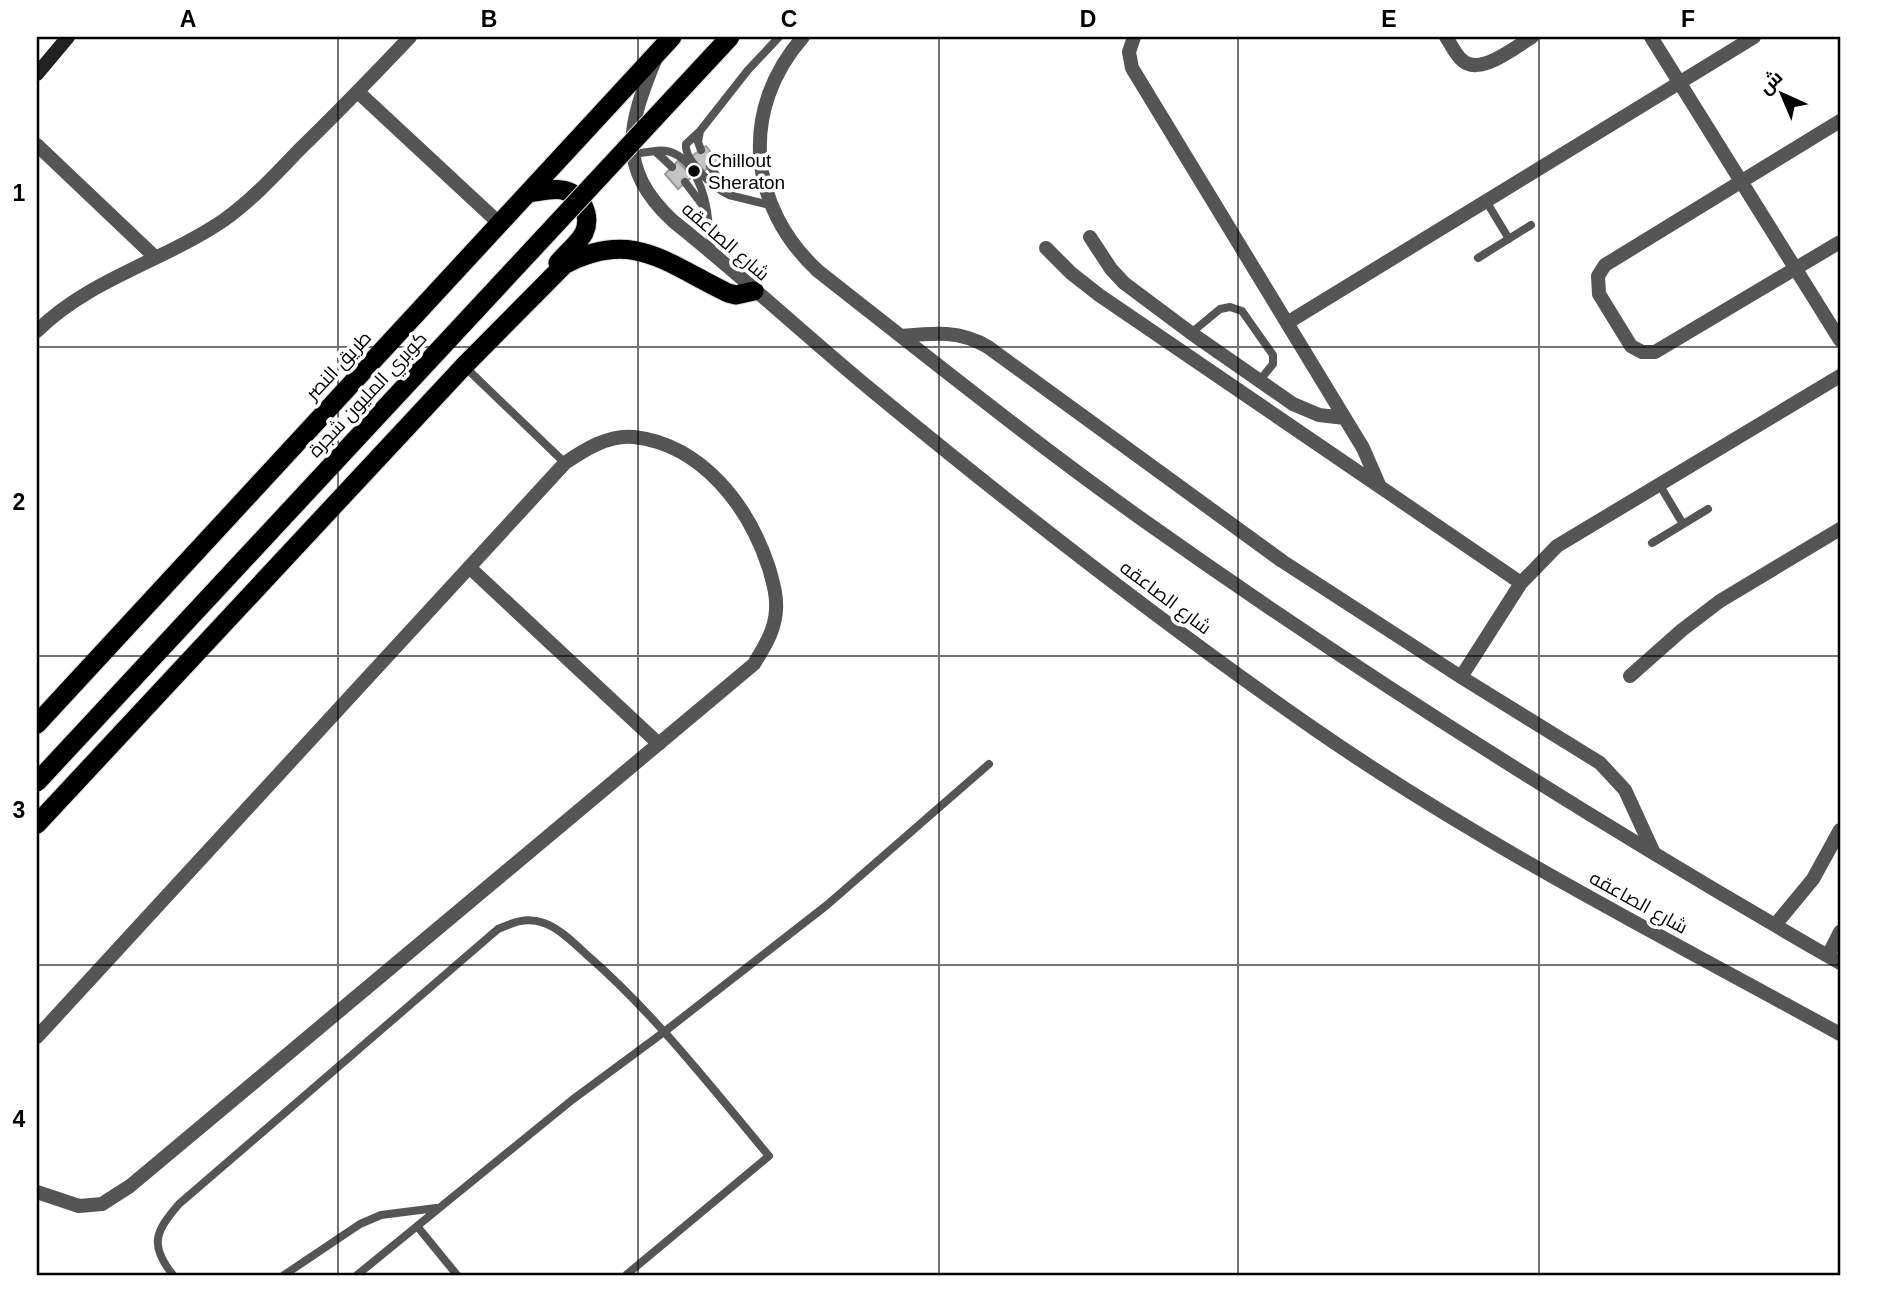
<svg xmlns="http://www.w3.org/2000/svg" width="1877" height="1312" viewBox="0 0 1877 1312" font-family="Helvetica,Cairo,sans-serif">
  <rect width="100%" height="100%" fill="#fff"/>
  <!-- building -->
  <path fill="#c4c4c4" stroke="#999" stroke-width="2" d="M706 146 718 161 704 171 692 156Z
    M678 161 692 177 678 189 665 174Z"/>
  <g fill="none" stroke-linecap="round" stroke-linejoin="round">
    <!-- trunk casing -->
    <g stroke="#dbdbdb" stroke-width="21">
      <path id="trunk" d="M528 193C539 192 551 188 562 190 581 193 592 215 584 233 578 244 566 253 558 263
        M37 724 672 37
        M37 824 464 366 564 265C633 228 667 264 728 293L736 295 754 291"/>
    </g>
    <!-- service -->
    <path stroke="#555" stroke-width="8" d="M699 132 686 144C684 161 714 188 729 195
      M701 150 698 142 700 131 748 70 779 37
      M655 151C688 146 703 186 707 211
      M633 154 655 151 672 167
      M710 166 729 195 770 205
      M685 182 707 211 712 252
      M1486 201 1509 239
      M1478 258 1531 225
      M1191 333 1220 309 1230 307 1242 311 1273 355V364L1259 381
      M464 366 565 463
      M1659 484 1683 524
      M1652 543 1708 509
      M417 1226 457 1275
      M173 1275C149 1245 155 1232 179 1204L498 929C514 922 526 917 544 923 559 928 575 944 587 955 655 1014 711 1087 769 1156L626 1275
      M284 1275 360 1224 381 1215 436 1208
      M357 1275 572 1100 664 1032 827 905 989 764"/>
    <!-- minor -->
    <path stroke="#555" stroke-width="14" d="M1134 37 1129 52 1132 68 1363 448 1380 487
      M1446 37C1451 44 1455 54 1462 60 1479 77 1515 47 1532 37
      M1651 37 1840 340
      M358 92 500 224
      M1840 121 1605 265 1598 276 1599 294 1631 346 1642 352H1655L1840 242
      M37 145 155 257
      M1090 237 1111 269 1124 283 1191 333 1293 404 1319 415 1345 418
      M1046 248 1071 273 1099 295 1521 583
      M1287 323 1754 37
      M37 331C89 279 164 261 224 220 251 201 275 175 298 151 336 114 373 76 410 37
      M902 336C933 333 960 330 988 347L1282 561 1461 677 1600 763 1625 790 1653 851
      M469 567 659 744
      M1630 676 1682 630 1720 601 1840 529
      M1461 677 1521 583 1557 546 1840 376
      M37 1037 565 463C584 450 609 434 634 437 703 445 749 507 769 568 773 583 777 595 776 610 775 631 764 647 754 664L130 1186 102 1204 79 1206 37 1192"/>
    <!-- tertiary -->
    <path stroke="#555" stroke-width="14" d="M803 37C739 110 748 206 818 271 925 355 1032 441 1143 520 1367 679 1602 826 1840 963
      M655 60C629 124 615 167 673 221 742 276 807 337 875 393 1017 510 1162 623 1313 728 1480 844 1662 936 1840 1034
      M1775 925 1813 879 1840 830
      M1828 956 1840 932"/>
    <!-- secondary -->
    <path stroke="#222" stroke-width="14" d="M37 74 68 37"/>
    <!-- trunk -->
    <use href="#trunk" stroke="#000" stroke-width="19"/>
    <!-- trunk-bridge casing -->
    <g stroke="#dbdbdb" stroke-width="21" stroke-linecap="butt">
      <path id="trunk-bridge" d="M37 782 730 37"/>
    </g>
    <!-- trunk-bridge -->
    <use href="#trunk-bridge" stroke="#000" stroke-width="19"/>
  </g>
  <!-- grid -->
  <path fill="none" stroke="#000" stroke-width="2" stroke-opacity="0.55" d="M338 37V1275M638 37V1275M939 37V1275M1238 37V1275M1539 37V1275M37 347H1840M37 656H1840M37 965H1840"/>
  <!-- markers -->
  <circle fill="#000" stroke="#fff" stroke-width="2.5" cx="694" cy="171" r="7"/>
  <g text-anchor="middle" stroke-width="7" stroke-linejoin="round" paint-order="stroke">
    <!-- poi labels -->
    <g font-size="19" fill="#000" stroke="#fff" text-anchor="start">
      <text x="708" y="167">Chillout<tspan x="708" dy="22">Sheraton</tspan></text>
    </g>
    <!-- street labels -->
    <g font-size="19" fill="#000" stroke="#fff">
      <text transform="translate(726 241) rotate(41)" y="7">شارع الصاعقه</text>
      <text transform="translate(338 365) rotate(-47)" y="7">طريق النصر</text>
      <text transform="translate(367 394) rotate(-47)" y="7">كوبري المليون شجرة</text>
      <text transform="translate(1166 597) rotate(37)" y="7">شارع الصاعقه</text>
      <text transform="translate(1639 902) rotate(29)" y="7">شارع الصاعقه</text>
    </g>
  </g>
  <!-- border -->
  <rect width="1877" height="1312" fill="none" stroke="#ffffff" stroke-width="77"/>
  <!-- north arrow -->
  <g transform="translate(1782 94) rotate(316)" stroke="#ffffff" stroke-width="5" paint-order="stroke">
  <path d="M0-5L12 26L0 18L-12 26Z" fill="#000000"/>
  <text y="-10" font-size="19" font-weight="bold" text-anchor="middle" fill="#000000">ش</text>
  </g>
  <rect x="38" y="38" width="1801" height="1236" fill="none" stroke="#000" stroke-width="2.5"/>
  <g font-size="23" text-anchor="middle" font-weight="bold" fill="#000">
    <text x="188" y="27">A</text>
    <text x="489" y="27">B</text>
    <text x="789" y="27">C</text>
    <text x="1088" y="27">D</text>
    <text x="1389" y="27">E</text>
    <text x="1688" y="27">F</text>
    <text x="19" y="201">1</text>
    <text x="19" y="510">2</text>
    <text x="19" y="818">3</text>
    <text x="19" y="1127">4</text>
  </g>
</svg>
